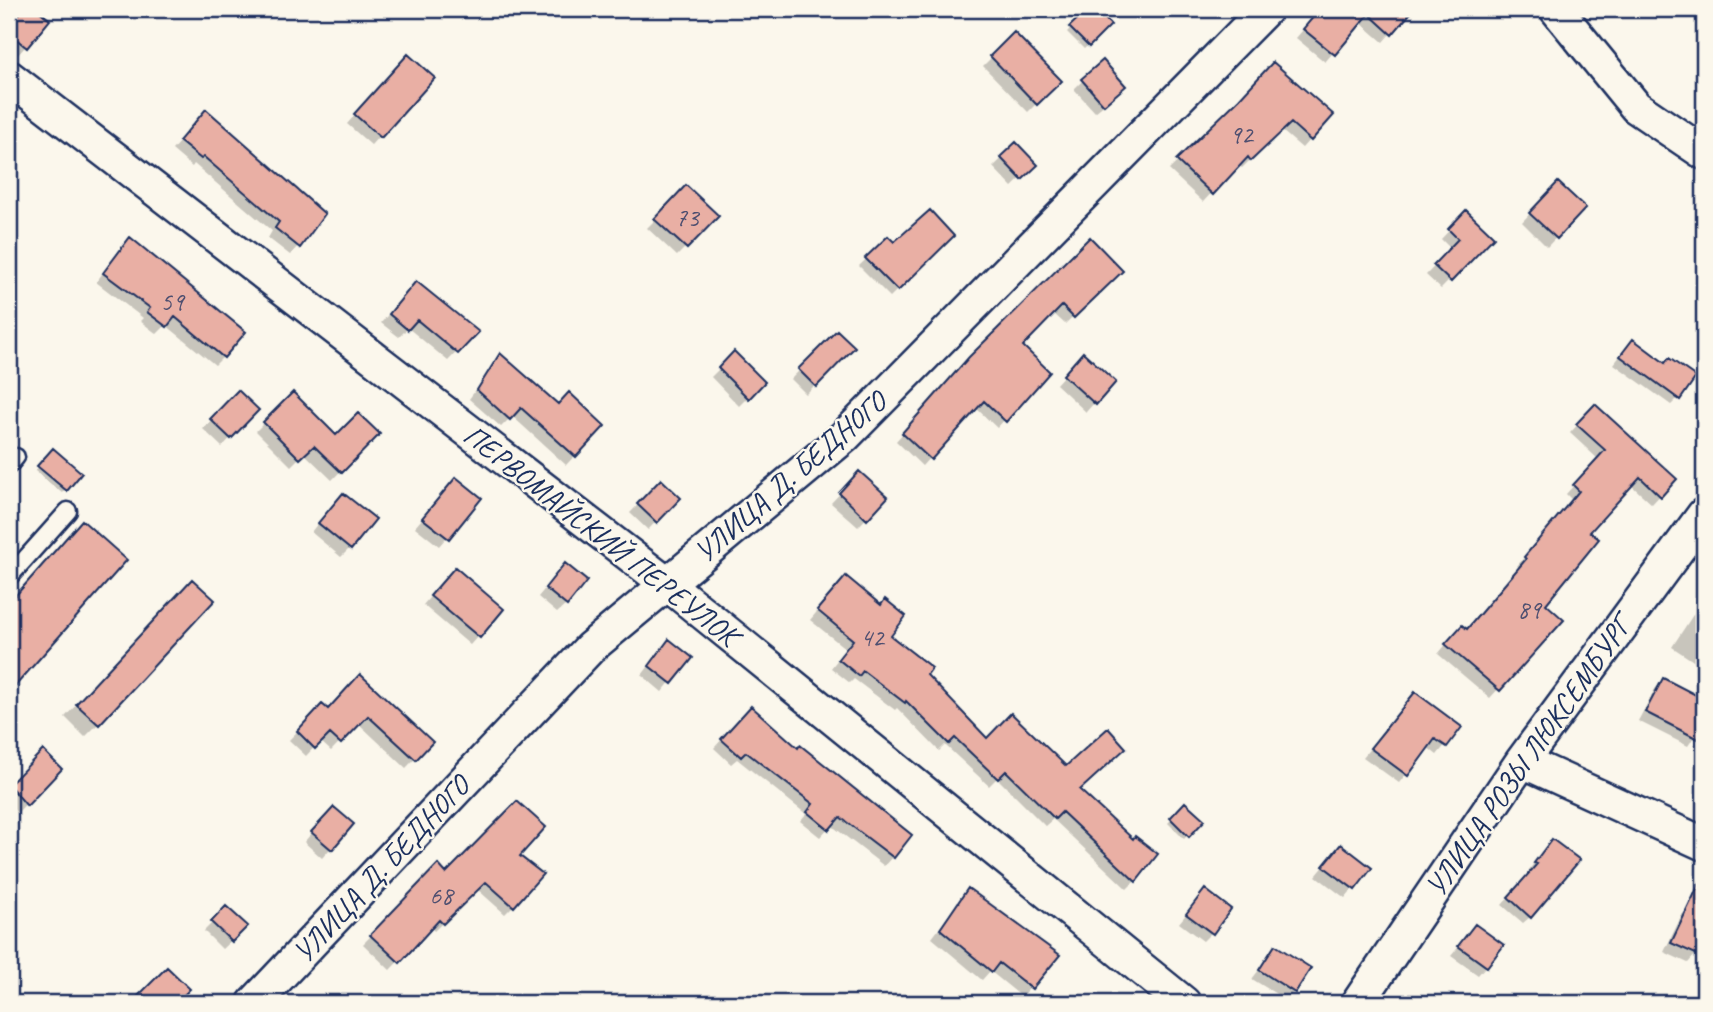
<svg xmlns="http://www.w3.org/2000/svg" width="1713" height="1012" viewBox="0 0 1713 1012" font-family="Caveat,sans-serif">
  <rect width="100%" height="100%" fill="#fbf7ec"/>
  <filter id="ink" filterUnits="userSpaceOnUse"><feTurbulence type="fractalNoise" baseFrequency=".0143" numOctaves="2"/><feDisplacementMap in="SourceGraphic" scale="14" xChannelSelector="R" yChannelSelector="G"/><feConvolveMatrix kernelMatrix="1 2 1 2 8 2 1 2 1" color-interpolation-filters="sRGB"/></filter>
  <g filter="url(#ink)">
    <!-- shadow -->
    <path fill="#0003" d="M24 9H34L48 20 18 55 9 48V26Z
      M1090 9 1109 25 1084 49 1067 32Z
      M1181 9H1203L1192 20Z
      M1321 9H1401L1407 14 1383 42 1360 22 1325 62 1296 38Z
      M1014 35 1059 81 1028 112 983 66Z
      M1102 62 1116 95 1095 112 1074 89Z
      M399 65 432 78 371 145 347 124Z
      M1264 72 1310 139 1302 148 1281 130 1242 168 1238 165 1203 202 1169 170 1233 108Z
      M206 112 298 246 290 255 268 238 272 231 194 164 192 167 172 150Z
      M1016 145 1035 165 1012 187 993 167Z
      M1558 184 1584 208 1547 247 1522 222Z
      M687 188 716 216 677 256 647 228Z
      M1466 213 1492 237 1441 289 1426 275 1451 249 1441 239Z
      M952 236 890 297 859 266 888 238 894 244Z
      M1090 239 1120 271 1065 324 1053 313 1020 346 1047 372 997 428 975 407 922 466 896 441 962 367Z
      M122 248 223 357 215 365 166 325 157 334 140 321 143 318 96 282Z
      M408 291 476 332 448 361 408 328 399 337 381 323Z
      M837 332 853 347 806 394 791 379Z
      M1626 348 1665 364 1678 398 1671 405 1614 364Z
      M734 354 763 382 739 406 711 377Z
      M501 356 557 406 603 426 566 465 512 416 501 427 469 399Z
      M1075 363 1094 403 1086 412 1056 384Z
      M238 392 257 410 222 447 203 429Z
      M293 394 336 437 377 434 332 480 304 453 291 466 256 431Z
      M1595 406 1675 479 1652 504 1631 485 1587 533 1543 604 1562 620 1490 698 1438 654 1454 635 1466 631 1520 568 1517 566 1572 500 1566 494 1598 459 1570 433Z
      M53 451 65 489 62 493 35 471Z
      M456 479 480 499 439 546 415 527Z
      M661 481 678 498 648 530 630 513Z
      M851 482 886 497 858 527 831 503Z
      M334 503 350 548 341 557 311 532Z
      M557 574 566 605 557 613 538 597Z
      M446 578 502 609 470 645 423 605Z
      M838 587 987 740 1078 790 1135 881 1127 889 1053 819 1045 826 997 778 989 786 945 745 939 751 897 708 895 710 854 679 850 683 831 668 846 649 810 620Z
      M179 594 98 724 85 737 65 717Z
      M1704 598V668L1672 647Z
      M661 650 690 658 662 692 642 675Z
      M1663 680 1704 700V722L1688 746 1638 721 1655 689Z
      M352 685 430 743 406 768 358 723 331 751 320 741 306 756 289 740 322 706 328 711Z
      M1407 703 1460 727 1437 755 1427 747 1399 783 1363 757Z
      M743 716 797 750 909 836 892 857 884 866 831 825 820 837 800 821 806 814 737 759 731 764 714 748Z
      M43 753 60 769 17 813 9 805V788Z
      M1185 805 1202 820 1184 839 1168 823Z
      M326 817 352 824 322 858 304 842Z
      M1341 846 1370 868 1345 898 1316 876Z
      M1545 848 1530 917 1523 923 1502 905 1531 872 1529 870Z
      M517 856 513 906 505 914 477 889 434 931 431 927 390 970 363 944 438 867 446 875Z
      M968 890 1057 956 1022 997 990 971 982 980 932 938Z
      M1205 891 1211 933 1203 941 1179 923Z
      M1690 906 1704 913V937L1696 954 1688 963 1664 952 1682 915Z
      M226 909 245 927 222 949 204 931Z
      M1475 927 1486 966 1478 975 1451 956Z
      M1276 948 1294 992 1286 1000 1252 979Z
      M327 994 337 1003H317Z"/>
    <!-- building -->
    <path fill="#e9afa4" stroke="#1b2f5e" stroke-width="2" d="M23 9H37L50 20 27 48 9 33V26Z
      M1088 9H1096L1111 25 1089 47 1069 27Z
      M1320 9H1414L1392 35 1369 14 1335 55 1303 29Z
      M1014 32 1062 81 1037 105 990 56Z
      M408 54 435 78 381 138 354 114Z
      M1103 60 1126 86 1104 105 1081 79Z
      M1273 62 1334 115 1311 141 1291 123 1251 161 1248 157 1213 195 1176 160 1239 99Z
      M206 109 325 214 300 248 275 228 279 222 204 157 201 159 179 141Z
      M1016 142 1038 165 1022 180 1000 157Z
      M1558 182 1586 208 1557 239 1529 213Z
      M686 185 719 216 687 249 654 219Z
      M930 210 954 236 898 291 865 258 888 236 894 242Z
      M1466 210 1494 237 1451 282 1433 265 1458 239 1448 229Z
      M130 237 246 332 224 358 175 317 167 327 147 312 150 308 103 273Z
      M1090 237 1123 271 1074 318 1062 306 1023 346 1050 372 1006 422 984 401 931 460 902 433 969 357Z
      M416 281 479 332 458 354 417 320 408 330 389 314Z
      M837 330 855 347 816 387 798 369Z
      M1633 339 1665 363 1669 358 1696 377 1680 400 1620 356Z
      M734 351 765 382 749 399 718 368Z
      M1083 352 1116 382 1096 405 1063 375Z
      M500 353 558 404 569 392 605 426 576 457 521 408 510 420 477 390Z
      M238 390 259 410 231 439 210 419Z
      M293 392 336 435 358 413 380 434 342 473 314 446 300 459 263 422Z
      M1595 404 1677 479 1661 497 1640 477 1590 532 1599 539 1546 604 1564 620 1500 691 1445 644 1462 625 1467 629 1526 559 1524 557 1579 491 1573 485 1605 450 1576 424Z
      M53 448 82 473 67 491 37 466Z
      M859 471 888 497 867 520 839 493Z
      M456 477 482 498 449 539 422 518Z
      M661 479 681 498 657 523 637 504Z
      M343 493 376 519 351 550 318 523Z
      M82 520 127 560 9 693V603Z
      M565 563 587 581 567 606 545 588Z
      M455 567 504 609 480 638 430 596Z
      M846 576 881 605 885 599 906 616 891 636 932 668 927 675 987 738 1011 713 1066 766 1108 728 1126 748 1080 790 1133 839 1135 836 1158 854 1136 882 1062 812 1055 819 1006 771 998 779 955 738 949 744 906 701 905 703 863 671 859 676 838 659 853 640 817 610Z
      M192 579 215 600 99 725 76 704Z
      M669 639 693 658 672 684 649 666Z
      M360 674 433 742 416 760 368 716 341 744 330 734 315 749 297 731 322 704 328 709Z
      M1663 678 1704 699V725L1698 739 1645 712Z
      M1415 692 1462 727 1447 747 1435 739 1408 776 1370 748Z
      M751 706 798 748 800 745 912 835 894 858 840 817 829 830 807 812 813 804 746 752 741 757 721 739Z
      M43 750 62 769 27 806 9 785Z
      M517 801 546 827 520 856 543 874 514 907 486 882 443 924 439 920 400 963 370 935 438 864 446 873Z
      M1185 802 1205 820 1189 837 1170 818Z
      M334 807 354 824 332 850 311 832Z
      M1552 839 1580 860 1531 918 1508 897 1537 864 1534 863Z
      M1341 844 1372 868 1355 890 1323 866Z
      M1704 874V941L1698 955 1671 943Z
      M968 888 1060 955 1032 989 999 963 992 972 940 929Z
      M1205 889 1231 909 1213 934 1186 914Z
      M226 906 248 926 232 942 211 922Z
      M1475 924 1504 945 1487 967 1458 946Z
      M1275 945 1311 968 1295 993 1259 970Z
      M167 967 190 989 176 1003H131Z"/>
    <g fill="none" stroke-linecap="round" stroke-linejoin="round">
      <!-- service casing -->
      <g stroke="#1b2f5e" stroke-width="21">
        <path id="service" d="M9 465 16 457
          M9 577 68 511"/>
      </g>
      <!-- minor casing -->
      <g stroke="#1b2f5e" stroke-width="37">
        <path id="minor" d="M1556 9 1636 107 1704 153
          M9 77 666 583 1184 1003
          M1522 761 1704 844
          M254 1003 590 648 844 437 1266 9
          M1358 1003 1522 761 1704 514"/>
      </g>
      <!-- service -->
      <use href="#service" stroke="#fbf7ec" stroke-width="16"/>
      <!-- minor -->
      <use href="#minor" stroke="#fbf7ec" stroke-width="32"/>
    </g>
  </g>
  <g text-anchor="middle" stroke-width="5" stroke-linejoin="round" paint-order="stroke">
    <!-- number labels -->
    <g font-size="26" fill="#4e4f70">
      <text x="1241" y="143">92</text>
      <text x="687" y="226">73</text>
      <text x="172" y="310">59</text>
      <text x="1529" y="618">89</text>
      <text x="872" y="646">42</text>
      <text x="441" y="904">68</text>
    </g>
    <!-- street labels -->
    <g font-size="30" fill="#1b2f5e" stroke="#fbf7ec">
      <text transform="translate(790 477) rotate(-41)" y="10">УЛИЦА Д. БЕДНОГО</text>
      <text transform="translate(601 535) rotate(38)" y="10">ПЕРВОМАЙСКИЙ ПЕРЕУЛОК</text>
      <text transform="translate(1528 756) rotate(-55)" y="10">УЛИЦА РОЗЫ ЛЮКСЕМБУРГ</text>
      <text transform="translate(381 869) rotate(-47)" y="10">УЛИЦА Д. БЕДНОГО</text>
    </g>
  </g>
  <!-- margin -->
  <rect width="1713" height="1012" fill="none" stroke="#fbf7ec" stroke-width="35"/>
  <rect x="18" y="18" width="1678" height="977" fill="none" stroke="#1b2f5e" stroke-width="2.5" filter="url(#ink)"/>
</svg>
